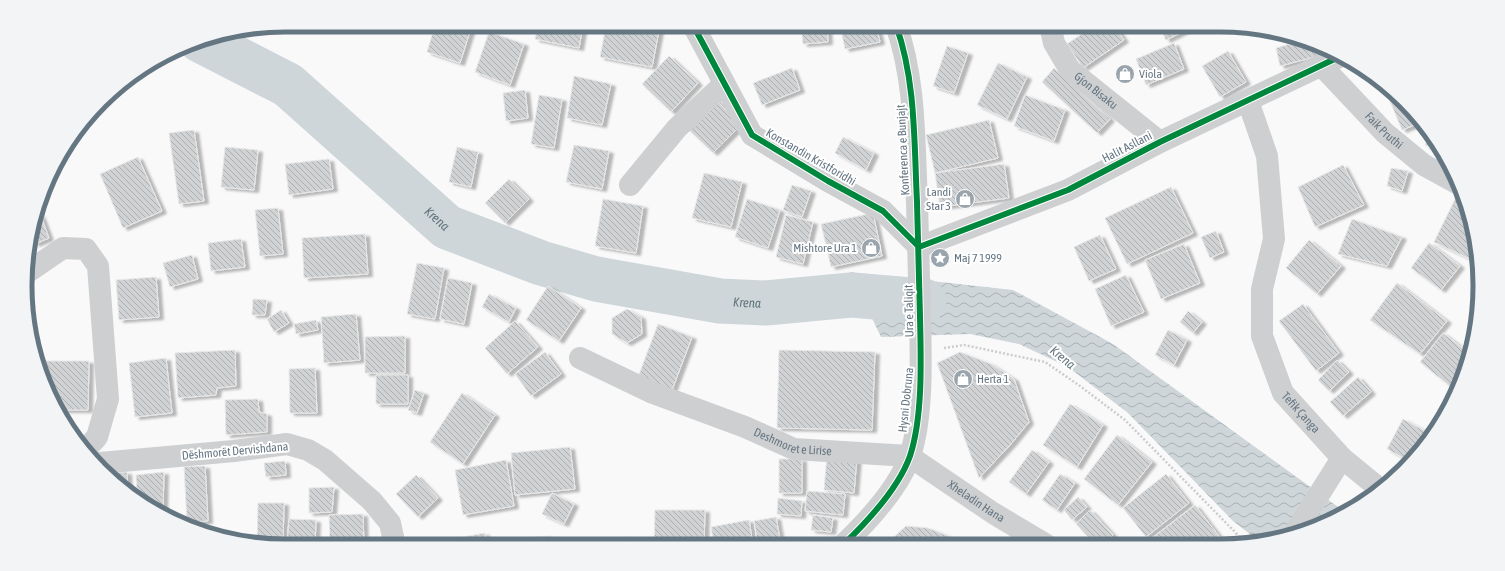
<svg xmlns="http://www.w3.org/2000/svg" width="1505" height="571" viewBox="0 0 1505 571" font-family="'Asap Condensed',sans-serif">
  <defs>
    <pattern id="water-waves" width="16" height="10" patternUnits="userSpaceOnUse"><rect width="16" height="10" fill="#ced6d9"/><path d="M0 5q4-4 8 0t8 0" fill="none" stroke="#abb2b5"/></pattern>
    <pattern id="building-back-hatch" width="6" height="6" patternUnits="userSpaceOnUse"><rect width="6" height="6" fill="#d0d2d3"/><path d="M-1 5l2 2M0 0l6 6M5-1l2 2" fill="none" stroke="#acafb1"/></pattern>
    <filter id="shadow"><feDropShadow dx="4.5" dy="2.5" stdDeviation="1" flood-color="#0004"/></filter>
  </defs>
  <rect width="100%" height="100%" fill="#f9f9f9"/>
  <!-- water -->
  <path fill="url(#water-waves)" d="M850 272 1013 290 1113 344 1345 512 1335 519 1260 542 1233 521 1128 413 1068 367 1019 344 970 334 881 337Z"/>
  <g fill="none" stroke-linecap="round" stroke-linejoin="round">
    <!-- river -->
    <path stroke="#ced6d9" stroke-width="45" id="s1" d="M200 40 288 85 447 227 541 263 596 279 720 301 766 303 851 295 924 301"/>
  </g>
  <!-- building -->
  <path fill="url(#building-back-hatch)" stroke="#e8e8e8" filter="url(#shadow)" d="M435 25H472L460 63 427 52Z
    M538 25H583L579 48 535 39Z
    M606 25H660L652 67 600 57Z
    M801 25H827L828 42 803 44Z
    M840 25H876L880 42 845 49Z
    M1095 25H1114L1124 40 1083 68 1067 44Z
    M1159 25H1186L1188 29 1166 40Z
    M489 32 524 44 510 85 475 72Z
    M1304 40 1329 50 1330 53 1280 66 1276 48Z
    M1174 43 1184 69 1146 85 1136 59Z
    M947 46 968 53 954 93 933 86Z
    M1228 51 1246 82 1220 97 1202 66Z
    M669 56 698 83 671 112 642 84Z
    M998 63 1027 77 1007 119 977 105Z
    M792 68 800 90 762 105 753 83Z
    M1054 68 1110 119 1097 133 1042 82Z
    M574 76 611 84 602 125 567 118Z
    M525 90 528 118 506 121 503 93Z
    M539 95 562 99 554 148 531 144Z
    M1025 95 1065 110 1054 141 1014 126Z
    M714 98 741 125 713 153 686 127Z
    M1398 98 1416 114 1422 122 1402 130 1390 101Z
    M989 120 998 158 935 173 926 135Z
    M194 130 204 201 179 204 169 133Z
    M1430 135 1444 154 1425 145Z
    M843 137 874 153 866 170 835 153Z
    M574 145 609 151 602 189 566 182Z
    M225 147 258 150 254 190 221 187Z
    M457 147 478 152 471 187 449 182Z
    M138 157 162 211 123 228 100 174Z
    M329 159 333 189 289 195 285 164Z
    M1004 164 1009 198 940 207 935 173Z
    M1343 165 1364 205 1315 227 1298 187Z
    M1391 168 1408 171 1402 191 1387 186Z
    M704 173 742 182 731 227 692 218Z
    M509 179 529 199 505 223 485 203Z
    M792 185 811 191 802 217 783 210Z
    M1171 187 1193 233 1127 264 1105 218Z
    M1456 197 1466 202 1477 249 1472 260 1434 242Z
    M603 199 643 206 636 253 595 246Z
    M747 199 780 210 768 248 735 237Z
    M278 208 283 254 260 256 255 210Z
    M873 213 882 256 831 267 821 224Z
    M40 214 49 238 35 244 32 237Z
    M786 215 813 222 803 264 776 257Z
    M1352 219 1402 237 1387 266 1338 254Z
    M1216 231 1224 252 1210 258 1201 237Z
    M365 234 368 274 304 278 302 238Z
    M1100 235 1116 269 1089 281 1074 247Z
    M241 239 245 267 211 271 208 243Z
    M1309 240 1341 266 1317 294 1286 268Z
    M1429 243 1460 266 1441 290 1411 268Z
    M1184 244 1200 283 1161 299 1145 260Z
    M192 255 198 279 170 287 163 263Z
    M417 263 444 268 435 319 407 314Z
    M1478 268 1479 284 1471 279Z
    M1126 275 1144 312 1111 326 1095 289Z
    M156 277 159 317 119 320 116 280Z
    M448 278 472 283 464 324 440 319Z
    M1397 283 1447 321 1420 354 1370 320Z
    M548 286 581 308 559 341 526 320Z
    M489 294 516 308 509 322 482 307Z
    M253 299 267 300 265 315H252Z
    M1303 304 1339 353 1316 371 1279 321Z
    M627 309 641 317 642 334 627 343 612 334V318Z
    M281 310 289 323 274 332 267 319Z
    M1188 311 1202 322 1193 333 1180 322Z
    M356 314 360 360 324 363 321 317Z
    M316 320 318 330 296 334 294 324Z
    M515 321 538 347 507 374 485 348Z
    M658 324 692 337 672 390 638 377Z
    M1168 330 1187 340 1174 365 1155 355Z
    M1443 333 1470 354 1463 372 1451 387 1420 362Z
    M405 336V373H365V337Z
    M235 350 236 386 217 388 216 395 178 398 175 353Z
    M779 350 875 352 872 430 777 428Z
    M545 352 561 374 531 396 515 374Z
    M960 352 991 364 1014 379 1029 422 1011 444 979 478 937 363Z
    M166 358 172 413 135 417 129 363Z
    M1337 360 1349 372 1329 391 1318 380Z
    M42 361H89L88 410H60L42 366Z
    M315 368 317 413H290L289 369Z
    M376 375H408V404H376Z
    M1358 377 1371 392 1343 416 1330 402Z
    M415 390 424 393 417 413 408 410Z
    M462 393 495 415 463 464 430 442Z
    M258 399 259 412 267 414V432L226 435 225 400Z
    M1070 404 1103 425 1077 467 1043 445Z
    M1403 419 1432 435 1409 461 1387 449Z
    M1117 435 1152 462 1118 505 1084 479Z
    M570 447 575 489 515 495 511 453Z
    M1032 450 1049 462 1026 494 1009 482Z
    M827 454 857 457 854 493 824 490Z
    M779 459H802V493H779Z
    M506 460 514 506 463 515 455 470Z
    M285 461 286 475 266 477 264 463Z
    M205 466 208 521 188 522H187L184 467Z
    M127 472 128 490 125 491 109 473Z
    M164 472 163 510 137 497 136 475Z
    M1060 474 1075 483 1057 510 1042 500Z
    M1166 474 1189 503 1146 537 1123 508Z
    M416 475 438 498 418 517 396 494Z
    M334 487 332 512 309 513V488Z
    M807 491 845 494 843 515 805 511Z
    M552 493 574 504 564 524 542 514Z
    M1078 497 1087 507 1072 520 1064 510Z
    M778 498 802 501 801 516 777 514Z
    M258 503H284L283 546 257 542Z
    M1195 505 1225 544H1154L1151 539Z
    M655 510H705L704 545H654Z
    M1090 510 1113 535 1104 544H1095L1076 524Z
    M363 514 364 546H330L329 515Z
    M813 515 833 518 831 532 811 530Z
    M776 517 781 545H758L754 521Z
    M289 519 316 520 315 546H287Z
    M749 520 753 545H714L711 527Z
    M906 526 928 528 969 544 885 545Z
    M485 533 487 546H453L452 539Z
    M551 536V545L496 546V540Z
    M626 537V545H583L582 540Z
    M798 538 803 545H788Z"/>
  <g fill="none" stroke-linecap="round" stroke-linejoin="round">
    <!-- path -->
    <path stroke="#cbcccd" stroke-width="2.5" stroke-dasharray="2 2" stroke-linecap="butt" d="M944 348 964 345 1045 362 1080 386 1125 420 1235 532 1245 544"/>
    <!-- minor -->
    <g stroke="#cecfd0" stroke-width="22">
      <path d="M693 25 752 135 828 181 883 211 919 247 1068 190 1160 142 1341 56"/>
      <path id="s2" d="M1050 25 1054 43 1070 70 1160 142"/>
      <path id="s3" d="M1321 65 1385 133 1424 165 1457 183"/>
      <path id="s4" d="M1248 101 1267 156 1274 239 1262 289V336L1283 393 1342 458 1380 489"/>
      <path d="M630 185 677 128 724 84"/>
      <path d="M28 272 63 248 86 249 98 266 108 399 97 437 86 449"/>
      <path id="s5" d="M580 358 653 393 745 427 794 449 909 456 993 513 1045 544"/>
      <path d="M100 463 234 451 287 444 308 450 325 460 372 501 390 523 395 546"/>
      <path d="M1296 531 1342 458"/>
    </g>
    <!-- tertiary -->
    <path stroke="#cecfd0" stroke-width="22" d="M843 545C867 522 899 487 910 456 923 416 921 359 920 317 919 279 918 240 917 202 914 143 916 81 896 25"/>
    <!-- cycleway casing -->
    <g stroke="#fff" stroke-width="8">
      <path id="cycleway" d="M693 25 752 135 828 181 883 211 919 247 1068 190 1160 142 1341 56
        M843 545C867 522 899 487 910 456 923 416 921 359 920 317 919 279 918 240 917 202 914 143 916 81 896 25"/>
    </g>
    <!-- cycleway -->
    <use href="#cycleway" stroke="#00873e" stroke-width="6"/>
  </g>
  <!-- icons -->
  <defs>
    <g id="shop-disc" transform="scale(1)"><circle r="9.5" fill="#99a4ac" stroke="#fff"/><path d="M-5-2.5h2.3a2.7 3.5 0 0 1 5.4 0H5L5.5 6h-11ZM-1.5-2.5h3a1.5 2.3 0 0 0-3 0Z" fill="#fff"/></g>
    <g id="sight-disc" transform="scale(1)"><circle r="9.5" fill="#99a4ac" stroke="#fff"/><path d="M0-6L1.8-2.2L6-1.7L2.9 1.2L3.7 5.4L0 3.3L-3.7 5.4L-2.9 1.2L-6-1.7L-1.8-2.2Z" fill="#fff"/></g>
  </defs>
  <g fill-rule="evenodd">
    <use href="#shop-disc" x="1125" y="74"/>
    <use href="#shop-disc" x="965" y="199"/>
    <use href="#shop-disc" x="871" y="248"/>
    <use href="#sight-disc" x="940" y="258"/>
    <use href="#shop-disc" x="963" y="379"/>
  </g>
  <g text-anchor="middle" stroke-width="4" stroke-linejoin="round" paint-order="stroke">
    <!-- poi labels -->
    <g font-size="12" fill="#657683" stroke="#fff" text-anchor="start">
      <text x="1139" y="78">Viola</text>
      <text x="951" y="196" text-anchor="end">Landi<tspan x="951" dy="14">Star 3</tspan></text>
      <text x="857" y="252" text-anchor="end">Mishtore Ura 1</text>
      <text x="954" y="262">Maj 7 1999</text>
      <text x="977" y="383">Herta 1</text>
    </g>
    <!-- street labels -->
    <g font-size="12" fill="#657683" stroke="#fff">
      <text dy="4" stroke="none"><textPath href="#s2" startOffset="83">Gjon Bisaku</textPath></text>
      <text dy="4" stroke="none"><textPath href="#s3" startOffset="91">Faik Pruthi</textPath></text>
      <text transform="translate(1127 147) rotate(-27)" y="4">Halit Asllani</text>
      <text transform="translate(903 150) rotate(-93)" y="4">Konferenca e Bunjajt</text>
      <text transform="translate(811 157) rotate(30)" y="4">Konstandin Kristforidhi</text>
      <text transform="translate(909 311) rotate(-91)" y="4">Ura e Taliqit</text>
      <text transform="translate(906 400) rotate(-84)" y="4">Hysni Dobruna</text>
      <text dy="4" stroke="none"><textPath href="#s4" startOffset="327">Tefik Çanga</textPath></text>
      <text dy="4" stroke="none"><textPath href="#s5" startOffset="230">Deshmoret e Lirise</textPath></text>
      <text transform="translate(235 451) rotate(-5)" y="4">Dëshmorët Dervishdana</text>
      <text dy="4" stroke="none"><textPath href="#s5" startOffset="429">Xheladin Hana</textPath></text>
    </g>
    <!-- water labels -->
    <g font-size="13" font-style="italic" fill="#60757c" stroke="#fff">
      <text dy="5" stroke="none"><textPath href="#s1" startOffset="299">Krena</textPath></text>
      <text dy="5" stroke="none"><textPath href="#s1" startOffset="623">Krena</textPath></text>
      <text transform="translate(1063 357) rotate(39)" y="5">Krena</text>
    </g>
  </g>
  <!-- crop -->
  <path d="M0 0H1505V571H0ZM285 32H1220A253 253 0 0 1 1473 285V286A253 253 0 0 1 1220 539H285A253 253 0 0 1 32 286V285A253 253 0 0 1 285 32Z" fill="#f3f4f5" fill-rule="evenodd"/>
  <path fill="none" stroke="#657683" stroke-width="5" d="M285 32H1220A253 253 0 0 1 1473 285V286A253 253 0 0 1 1220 539H285A253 253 0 0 1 32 286V285A253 253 0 0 1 285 32Z"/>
</svg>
